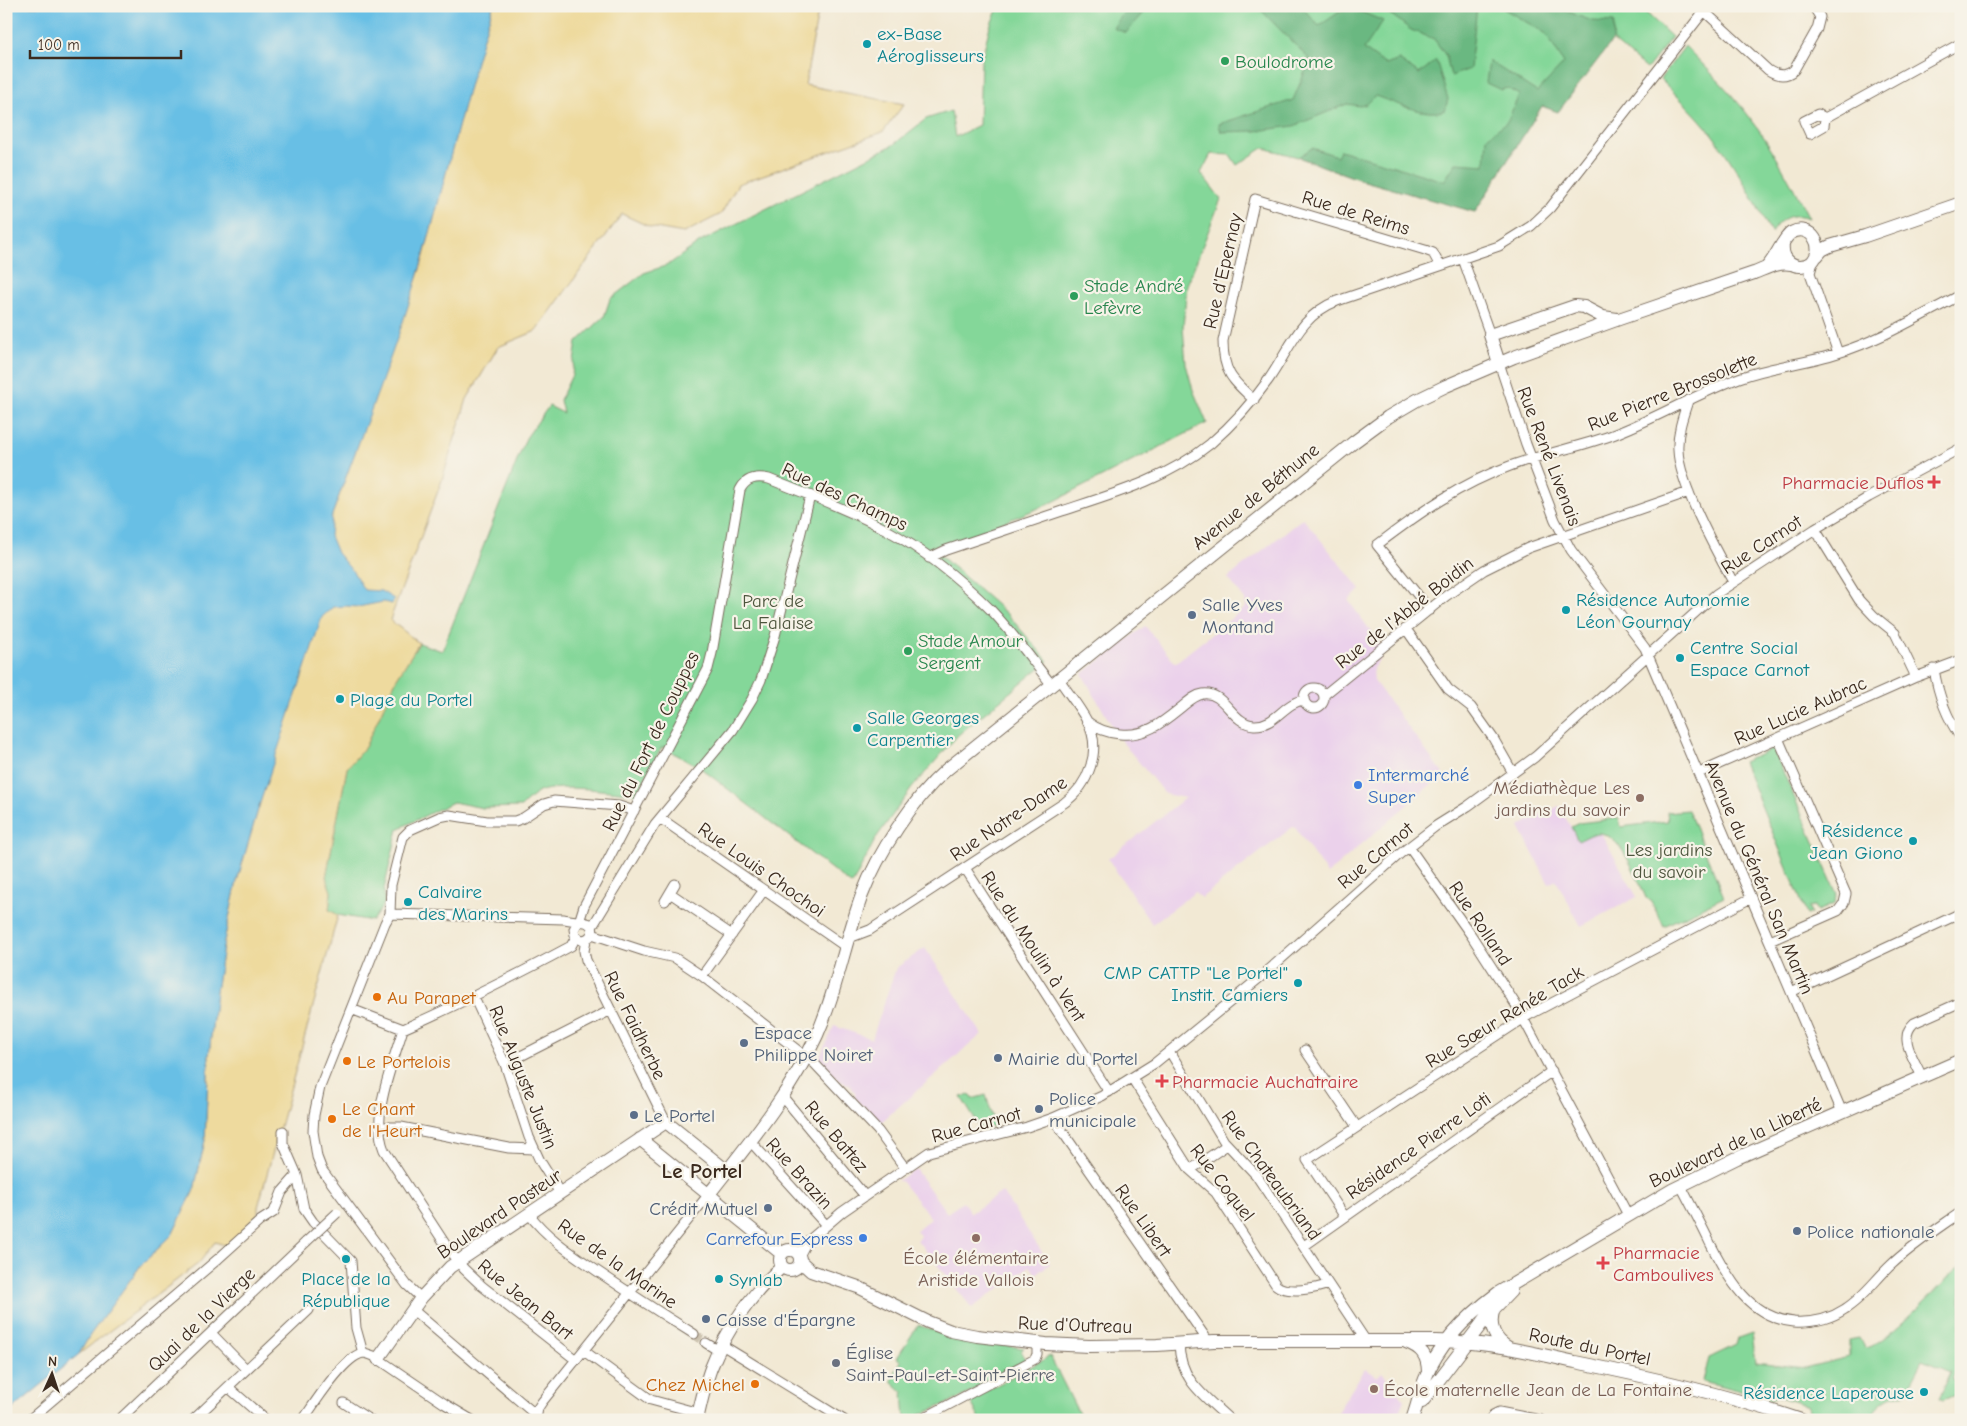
<svg xmlns="http://www.w3.org/2000/svg" width="1967" height="1426" viewBox="0 0 1967 1426" font-family="'Comic Neue',sans-serif">
  <rect width="100%" height="100%" fill="#f7f3e8"/>
  <filter id="ink" filterUnits="userSpaceOnUse"><feTurbulence type="fractalNoise" baseFrequency=".02" numOctaves="2"/><feDisplacementMap in="SourceGraphic" scale="10" xChannelSelector="R" yChannelSelector="G"/><feConvolveMatrix kernelMatrix="1 2 1 2 8 2 1 2 1" color-interpolation-filters="sRGB"/></filter>
  <filter id="wash" filterUnits="userSpaceOnUse"><feTurbulence type="fractalNoise" baseFrequency=".0096" numOctaves="4" result="noise"/><feDisplacementMap in="SourceGraphic" scale="20" xChannelSelector="R" yChannelSelector="G"/><feGaussianBlur stdDeviation="1.12" result="paint"/><feColorMatrix in="noise" values="0 0 0 0 0 0 0 0 0 0 0 0 0 0 0 0 0 1.4 0 .05"/><feComposite in="paint" operator="in"/></filter>
  <g filter="url(#wash)">
    <rect width="100%" height="100%" fill="#f2e9d4"/>
    <!-- built -->
    <path fill="#ebd1eb" d="M1303 518 1361 590 1348 600 1381 645V657L1373 668 1374 681 1443 774 1327 874 1294 826 1201 898 1195 892 1152 924 1108 859 1185 798 1165 794 1119 738 1082 674 1145 626 1175 663 1246 607 1245 600 1228 578Z
      M1559 806 1578 840 1593 834 1601 833 1637 897 1581 926 1556 880 1549 884 1519 827 1537 816Z
      M925 948 982 1034 880 1123 855 1098V1092L849 1085 838 1080 819 1058 834 1026 872 1039 896 968Z
      M915 1169 947 1213 963 1202 971 1213 1002 1192 1050 1264 1036 1274 1030 1266 972 1308 917 1240 921 1237 916 1230 931 1218 901 1181H897Z
      M1365 1369 1377 1377 1382 1372 1404 1400 1396 1420H1332Z"/>
    <!-- green -->
    <path fill="#84d799" stroke="#60805c" d="M999 6H1639L1672 37 1647 69 1612 40 1558 112 1542 106 1475 212 1361 180 1298 157 1263 148 1237 165 1230 155 1211 154 1201 173 1221 199 1187 285 1183 327 1186 364 1193 390 1207 423 1049 504 934 550 1007 614 1048 661 958 735 912 788 876 838 852 885 698 766 662 747 637 794C614 792 559 783 539 792 532 796 527 801 521 807L483 808 453 802 398 829 384 889V904L372 921 338 915 329 910 331 892 326 877 347 768 365 747 397 678 419 643 442 651 526 438 549 406 563 413 560 400 572 375 577 342 604 317 610 299 644 273 668 265 700 242 893 145 926 119 951 111 955 137 979 125 981 61 990 26Z
      M1685 46C1707 69 1729 90 1748 115 1773 147 1791 183 1809 218 1792 212 1780 218 1771 233 1753 197 1733 161 1708 129 1693 111 1676 95 1660 79Z
      M1773 749 1837 894 1834 904 1817 911 1814 906 1809 907 1811 913 1807 915 1743 762Z
      M1688 810 1724 897 1664 926 1651 902 1646 898C1638 880 1623 838 1601 833 1594 832 1585 838 1578 841L1571 827 1579 823 1619 818 1621 827 1668 821 1667 812Z
      M970 1095 972 1099 986 1095 995 1126 980 1128 961 1097Z
      M1961 1266V1360L1952 1380 1960 1384 1955 1394 1943 1399 1939 1397 1951 1372 1922 1360 1904 1394C1885 1393 1878 1404 1871 1420H1831L1809 1412 1808 1406 1777 1396 1770 1399 1703 1381 1709 1358 1736 1345 1738 1338 1752 1333 1756 1362 1804 1368 1849 1357V1340L1859 1338 1865 1348C1886 1345 1942 1283 1961 1266Z
      M918 1325 959 1339 1024 1348 1021 1351 1024 1358 1027 1359 962 1397 913 1418 905 1420 903 1392 892 1382V1379L901 1361 897 1358Z
      M1050 1356 1082 1420H980L970 1400Z"/>
    <!-- forest -->
    <path fill="#6bb881" stroke="#537150" d="M1128 6H1150L1126 33 1113 28Z
      M1257 6H1301L1319 26 1338 13 1352 8 1383 21 1364 49 1386 65 1399 60 1419 74 1436 60 1448 99 1445 110C1427 118 1393 102 1375 96L1367 104 1360 106 1347 104 1294 126 1256 131 1221 132 1219 124 1293 100 1310 60Z
      M1372 6H1477L1470 69 1451 76 1446 56 1434 39 1411 30 1393 16Z
      M1499 6H1553L1592 21 1614 22 1613 40 1558 112 1542 106 1475 212 1361 180 1298 157 1312 148 1337 156 1340 150 1444 181 1456 163 1485 165 1487 137 1507 122 1519 95 1507 88 1501 90 1486 83 1489 61 1537 92 1564 63 1545 33Z"/>
    <!-- sand -->
    <path fill="#eeda9e" stroke="#94825e" d="M493 6H819L805 85 904 104 883 132 738 184 721 214 684 233 650 227 622 214 536 331 498 347 467 399 442 480 390 620 419 643 397 678 365 747 347 768 326 877 331 892 329 910 338 915 258 1207V1214L228 1246 215 1242 199 1263 79 1354 90 1335 141 1265 172 1235 194 1190 205 1140 209 1055 216 991 224 941 237 881 260 803 286 721 332 515 397 338 423 260 475 62Z"/>
    <!-- water -->
    <path fill="#68bfe5" stroke="#527482" d="M6 6H493C466 89 447 174 423 258 398 345 363 429 332 515L330 536 337 553 354 573 364 590 381 591 394 599 392 604 383 602 358 607 347 606 333 607 322 617 260 803 237 881 224 941 216 991 209 1055 205 1140 194 1190 172 1235 141 1265 90 1335 79 1354 6 1414Z"/>
  </g>
  <g filter="url(#ink)">
    <g fill="none" stroke-linecap="round" stroke-linejoin="round">
      <!-- street-tunnel -->
      <path stroke="#cdc3b0" stroke-width="9" stroke-dasharray="9 4.5" stroke-linecap="butt" d="M694 1334 706 1343"/>
      <!-- street casing -->
      <g stroke="#7b6d5e" stroke-width="11">
        <path id="street" d="M1704 11 1768 70C1777 76 1786 77 1794 70L1817 29 1820 17 1813 6
          M1818 114 1825 118 1824 126 1810 134 1804 121Z
          M1825 118 1961 43
          M1463 259 1490 335
          M1813 262 1810 273 1838 353
          M1499 363 1526 444 1555 520 1571 550 1645 648 1842 1112
          M1254 400C1232 380 1223 372 1223 341L1255 199 1425 250 1433 253 1440 266
          M1688 401C1683 416 1677 433 1678 450 1679 484 1716 551 1733 582
          M1815 529 1859 600 1874 616 1895 633 1916 677 1961 660
          M929 558 946 550C985 537 1023 524 1062 511 1114 494 1167 479 1210 444 1232 425 1252 403 1269 379 1290 349 1300 315 1337 301L1499 246 1531 226 1550 208 1708 6
          M1430 610 1377 545C1419 513 1460 484 1510 466 1544 453 1581 447 1615 434 1657 418 1696 394 1739 378 1771 366 1805 364 1838 353 1881 340 1921 315 1961 295
          M1406 629 1448 689 1471 707 1493 738 1513 773
          M1934 669C1938 694 1946 717 1961 738
          M1304 698a10 10 0 1 1 20 0a10 10 0 1 1-20 0Z
          M1324 695 1446 596 1484 570 1528 548 1689 492
          M1088 722C1098 730 1108 733 1120 734 1147 737 1164 721 1184 705 1190 700 1196 695 1203 694 1225 691 1232 724 1254 725 1276 726 1284 702 1304 700
          M1699 773 1916 677
          M660 818 846 947
          M1409 847 1471 935 1516 1005 1628 1215
          M965 868 1109 1092
          M670 893 732 935
          M665 901 675 884
          M390 914 564 919C568 920 587 922 588 923 598 930 590 940 581 940L575 935 574 929 578 923
          M579 922 584 906 708 669 712 653 740 490C746 478 756 476 769 479 808 495 848 509 885 529 924 550 960 579 991 610 1013 633 1032 660 1051 684
          M592 927 655 824 733 730 752 699 761 680 775 636 810 496
          M592 934 644 951 675 958 702 976 814 1063 878 1131 905 1168
          M849 938 870 930 1064 803C1088 786 1103 750 1087 721 1079 706 1068 693 1059 679
          M586 940 584 951 586 960 666 1122
          M1770 941 1838 911 1844 903 1846 894 1778 738
          M702 976 764 890
          M1791 992 1961 913
          M474 997 505 1064 529 1137 540 1161 560 1193
          M351 1009 403 1029C460 1004 515 976 571 946L576 937
          M403 1029C393 1064 370 1115 384 1150L451 1253 464 1269 482 1286 576 1360
          M1305 1050 1357 1127
          M1170 1052 1224 1141 1256 1175 1366 1341
          M505 1064 611 1010
          M1922 1077C1915 1060 1897 1038 1914 1023L1961 1002
          M1132 1078 1190 1170 1216 1193 1276 1285C1286 1294 1317 1289 1328 1284
          M783 1097 865 1196
          M1053 1118 1208 1341
          M379 1127H401L509 1148 534 1149
          M283 1131V1143L297 1175 304 1209 313 1222 351 1261 356 1328 363 1353
          M751 1142 826 1225
          M1190 1170 1227 1145
          M1681 1186C1691 1205 1701 1224 1710 1243 1729 1280 1749 1317 1794 1322 1812 1323 1830 1319 1845 1309 1863 1298 1876 1279 1891 1265 1912 1245 1937 1229 1961 1212
          M529 1214C548 1239 574 1255 600 1273 631 1294 662 1314 694 1334
          M1345 1217 1307 1160 1529 1015 1751 898
          M1304 1246 1552 1071
          M799 1256 806 1243 842 1212 929 1152 1027 1127 1053 1118 1102 1096 1155 1063 1263 975 1401 853 1436 826 1468 806 1535 757 1716 594 1815 529 1869 497 1961 448
          M421 1298 407 1285 322 1170 317 1157 313 1131 314 1115 320 1087 385 923 390 914 391 885 403 837 410 830 439 817 449 815 487 821H515L523 818 544 804 554 801 619 806 634 811
          M413 1310 536 1415
          M211 1333 246 1369
          M706 1343 719 1351
          M1179 1344C1180 1381 1205 1396 1230 1420
          M722 1345 844 1420
          M584 1351 651 1400 699 1413
          M228 1387 266 1420
          M344 1403 370 1420
          M29 1420 218 1259 260 1221 274 1212 282 1192 297 1175
          M119 1420 306 1242
          M193 1420 309 1310
          M303 1420C314 1404 344 1356 363 1353 367 1353 370 1355 374 1356L445 1404 472 1420
          M536 1420 538 1408 542 1402 709 1194
          M920 1420 1035 1359 1037 1354V1343
          M1490 1420 1493 1415 1499 1412 1541 1420"/>
      </g>
      <!-- secondary casing -->
      <g stroke="#7b6d5e" stroke-width="14">
        <path id="secondary" d="M1817 256 1822 250 1830 246 1865 236 1961 203
          M1767 267C1776 258 1783 238 1791 233 1811 222 1827 248 1811 263 1795 271 1781 261 1783 244
          M1499 363 1490 335 1575 306 1584 307 1603 317 1617 319
          M640 1139 782 1254
          M709 1194C749 1143 790 1094 817 1035 837 990 845 941 862 895 878 853 913 799 946 770L1354 442 1388 417 1417 400 1446 386 1514 357 1619 319 1754 273C1767 268 1777 262 1791 264
          M780 1260a10 10 0 1 1 20 0a10 10 0 1 1-20 0Z
          M800 1261 811 1271 858 1287 928 1322 951 1331 977 1336 1046 1344 1089 1346 1157 1345 1214 1341H1436C1483 1341 1530 1352 1575 1362 1651 1377 1727 1395 1801 1420
          M1494 1309C1488 1325 1494 1340 1509 1348
          M1406 1342C1421 1347 1428 1356 1428 1372
          M378 1359 421 1298 450 1267 666 1122 727 1171
          M1422 1402 1489 1314 1511 1291
          M697 1420C701 1402 705 1384 711 1368 725 1332 753 1291 782 1267
          M1412 1420C1417 1406 1420 1392 1425 1379 1439 1343 1468 1315 1498 1293L1672 1190 1737 1158 1961 1060"/>
      </g>
      <!-- street -->
      <use href="#street" stroke="#fff" stroke-width="9"/>
      <!-- secondary -->
      <use href="#secondary" stroke="#fff" stroke-width="12"/>
      <!-- street-bridge casing -->
      <g stroke="#7b6d5e" stroke-width="11" stroke-linecap="butt">
        <path id="street-bridge" d="M306 1242 337 1213"/>
      </g>
      <!-- street-bridge -->
      <use href="#street-bridge" stroke="#fff" stroke-width="9"/>
    </g>
  </g>
  <!-- markers -->
  <g fill="#0f9aa8" stroke="#f7f3e8" stroke-width="2">
    <circle cx="867" cy="44" r="5"/>
    <circle cx="1566" cy="610" r="5"/>
    <circle cx="1680" cy="658" r="5"/>
    <circle cx="340" cy="699" r="5"/>
    <circle cx="857" cy="728" r="5"/>
    <circle cx="1913" cy="841" r="5"/>
    <circle cx="408" cy="902" r="5"/>
    <circle cx="1298" cy="983" r="5"/>
    <circle cx="346" cy="1259" r="5"/>
    <circle cx="719" cy="1279" r="5"/>
    <circle cx="1924" cy="1392" r="5"/>
  </g>
  <g fill="#2e9e5b" stroke="#f7f3e8" stroke-width="2">
    <circle cx="1225" cy="61" r="5"/>
    <circle cx="1074" cy="296" r="5"/>
    <circle cx="908" cy="651" r="5"/>
  </g>
  <g fill="#e0444e" stroke="#f7f3e8" stroke-width="2">
    <path d="M1931.5 474.5h5v5h5v5h-5v5h-5v-5h-5v-5h5z"/>
    <path d="M1159.5 1073.5h5v5h5v5h-5v5h-5v-5h-5v-5h5z"/>
    <path d="M1600.5 1255.5h5v5h5v5h-5v5h-5v-5h-5v-5h5z"/>
  </g>
  <g fill="#5c6f8a" stroke="#f7f3e8" stroke-width="2">
    <circle cx="1192" cy="615" r="5"/>
    <circle cx="744" cy="1043" r="5"/>
    <circle cx="998" cy="1058" r="5"/>
    <circle cx="1039" cy="1109" r="5"/>
    <circle cx="634" cy="1115" r="5"/>
    <circle cx="768" cy="1208" r="5"/>
    <circle cx="1797" cy="1231" r="5"/>
    <circle cx="706" cy="1319" r="5"/>
  </g>
  <g fill="#3f7fe0" stroke="#f7f3e8" stroke-width="2">
    <circle cx="1358" cy="785" r="5"/>
    <circle cx="863" cy="1238" r="5"/>
  </g>
  <g fill="#8d6e63" stroke="#f7f3e8" stroke-width="2">
    <circle cx="1640" cy="798" r="5"/>
    <circle cx="976" cy="1238" r="5"/>
    <circle cx="1374" cy="1389" r="5"/>
  </g>
  <g fill="#e8710a" stroke="#f7f3e8" stroke-width="2">
    <circle cx="377" cy="997" r="5"/>
    <circle cx="347" cy="1061" r="5"/>
    <circle cx="332" cy="1119" r="5"/>
    <circle cx="755" cy="1384" r="5"/>
  </g>
  <circle fill="#6b7280" stroke="#f7f3e8" stroke-width="2" cx="836" cy="1363" r="5"/>
  <g text-anchor="middle" stroke-width="4.5" stroke-linejoin="round" paint-order="stroke">
    <!-- culture labels -->
    <g font-size="19" fill="#0d838f" stroke="#f7f3e8" text-anchor="start">
      <text x="877" y="40">ex-Base<tspan x="877" dy="22">Aéroglisseurs</tspan></text>
      <text x="1576" y="606">Résidence Autonomie<tspan x="1576" dy="22">Léon Gournay</tspan></text>
      <text x="1690" y="654">Centre Social<tspan x="1690" dy="22">Espace Carnot</tspan></text>
      <text x="350" y="706">Plage du Portel</text>
      <text x="867" y="724">Salle Georges<tspan x="867" dy="22">Carpentier</tspan></text>
      <text x="1903" y="837" text-anchor="end">Résidence<tspan x="1903" dy="22">Jean Giono</tspan></text>
      <text x="418" y="898">Calvaire<tspan x="418" dy="22">des Marins</tspan></text>
      <text x="1288" y="979" text-anchor="end">CMP CATTP "Le Portel"<tspan x="1288" dy="22">Instit. Camiers</tspan></text>
      <text x="346" y="1285" text-anchor="middle">Place de la<tspan x="346" dy="22">République</tspan></text>
      <text x="729" y="1286">Synlab</text>
      <text x="1914" y="1399" text-anchor="end">Résidence Laperouse</text>
    </g>
    <!-- leisure labels -->
    <g font-size="19" fill="#27864d" stroke="#f7f3e8" text-anchor="start">
      <text x="1235" y="68">Boulodrome</text>
      <text x="1084" y="292">Stade André<tspan x="1084" dy="22">Lefèvre</tspan></text>
      <text x="918" y="647">Stade Amour<tspan x="918" dy="22">Sergent</tspan></text>
    </g>
    <!-- street labels -->
    <g font-size="19" fill="#3b2a1e" stroke="#f7f3e8">
      <text transform="translate(1356 212) rotate(17)" y="7">Rue de Reims</text>
      <text transform="translate(1222 271) rotate(-77)" y="7">Rue d'Epernay</text>
      <text transform="translate(1672 391) rotate(-22)" y="7">Rue Pierre Brossolette</text>
      <text transform="translate(1550 456) rotate(69)" y="7">Rue René Livenais</text>
      <text transform="translate(845 496) rotate(25)" y="7">Rue des Champs</text>
      <text transform="translate(1255 496) rotate(-39)" y="7">Avenue de Béthune</text>
      <text transform="translate(1761 544) rotate(-33)" y="7">Rue Carnot</text>
      <text transform="translate(1404 612) rotate(-38)" y="7">Rue de l'Abbé Boidin</text>
      <text transform="translate(1800 710) rotate(-24)" y="7">Rue Lucie Aubrac</text>
      <text transform="translate(650 741) rotate(-64)" y="7">Rue du Fort de Couppes</text>
      <text transform="translate(1008 818) rotate(-34)" y="7">Rue Notre-Dame</text>
      <text transform="translate(1375 855) rotate(-40)" y="7">Rue Carnot</text>
      <text transform="translate(762 869) rotate(35)" y="7">Rue Louis Chochoi</text>
      <text transform="translate(1760 877) rotate(67)" y="7">Avenue du Général San Martin</text>
      <text transform="translate(1481 923) rotate(56)" y="7">Rue Rolland</text>
      <text transform="translate(1034 946) rotate(57)" y="7">Rue du Moulin à Vent</text>
      <text transform="translate(1504 1016) rotate(-31)" y="7">Rue Sœur Renée Tack</text>
      <text transform="translate(636 1025) rotate(64)" y="7">Rue Faidherbe</text>
      <text transform="translate(524 1077) rotate(68)" y="7">Rue Auguste Justin</text>
      <text transform="translate(976 1124) rotate(-15)" y="7">Rue Carnot</text>
      <text transform="translate(837 1136) rotate(50)" y="7">Rue Battez</text>
      <text transform="translate(1735 1142) rotate(-25)" y="7">Boulevard de la Liberté</text>
      <text transform="translate(1418 1145) rotate(-35)" y="7">Résidence Pierre Loti</text>
      <text transform="translate(800 1173) rotate(48)" y="7">Rue Brazin</text>
      <text transform="translate(1272 1175) rotate(54)" y="7">Rue Chateaubriand</text>
      <text transform="translate(1223 1182) rotate(52)" y="7">Rue Coquel</text>
      <text transform="translate(499 1213) rotate(-34)" y="7">Boulevard Pasteur</text>
      <text transform="translate(1144 1220) rotate(55)" y="7">Rue Libert</text>
      <text transform="translate(618 1263) rotate(35)" y="7">Rue de la Marine</text>
      <text transform="translate(526 1299) rotate(39)" y="7">Rue Jean Bart</text>
      <text transform="translate(201 1319) rotate(-44)" y="7">Quai de la Vierge</text>
      <text transform="translate(1075 1324) rotate(2)" y="7">Rue d'Outreau</text>
      <text transform="translate(1590 1346) rotate(12)" y="7">Route du Portel</text>
    </g>
    <!-- health labels -->
    <g font-size="19" fill="#be3a42" stroke="#f7f3e8" text-anchor="start">
      <text x="1924" y="489" text-anchor="end">Pharmacie Duflos</text>
      <text x="1172" y="1088">Pharmacie Auchatraire</text>
      <text x="1613" y="1259">Pharmacie<tspan x="1613" dy="22">Camboulives</tspan></text>
    </g>
    <!-- park labels -->
    <g font-size="19" fill="#4d553d" stroke="#f7f3e8">
      <text x="773" y="607">Parc de<tspan x="773" dy="22">La Falaise</tspan></text>
      <text x="1669" y="856">Les jardins<tspan x="1669" dy="22">du savoir</tspan></text>
    </g>
    <!-- service labels -->
    <g font-size="19" fill="#4e5e75" stroke="#f7f3e8" text-anchor="start">
      <text x="1202" y="611">Salle Yves<tspan x="1202" dy="22">Montand</tspan></text>
      <text x="754" y="1039">Espace<tspan x="754" dy="22">Philippe Noiret</tspan></text>
      <text x="1008" y="1065">Mairie du Portel</text>
      <text x="1049" y="1105">Police<tspan x="1049" dy="22">municipale</tspan></text>
      <text x="644" y="1122">Le Portel</text>
      <text x="758" y="1215" text-anchor="end">Crédit Mutuel</text>
      <text x="1807" y="1238">Police nationale</text>
      <text x="716" y="1326">Caisse d'Épargne</text>
    </g>
    <!-- shop labels -->
    <g font-size="19" fill="#366cbe" stroke="#f7f3e8" text-anchor="start">
      <text x="1368" y="781">Intermarché<tspan x="1368" dy="22">Super</tspan></text>
      <text x="853" y="1245" text-anchor="end">Carrefour Express</text>
    </g>
    <!-- education labels -->
    <g font-size="19" fill="#785e54" stroke="#f7f3e8" text-anchor="end">
      <text x="1630" y="794">Médiathèque Les<tspan x="1630" dy="22">jardins du savoir</tspan></text>
      <text x="976" y="1264" text-anchor="middle">École élémentaire<tspan x="976" dy="22">Aristide Vallois</tspan></text>
      <text x="1384" y="1396" text-anchor="start">École maternelle Jean de La Fontaine</text>
    </g>
    <!-- food labels -->
    <g font-size="19" fill="#c56008" stroke="#f7f3e8" text-anchor="start">
      <text x="387" y="1004">Au Parapet</text>
      <text x="357" y="1068">Le Portelois</text>
      <text x="342" y="1115">Le Chant<tspan x="342" dy="22">de l'Heurt</tspan></text>
      <text x="745" y="1391" text-anchor="end">Chez Michel</text>
    </g>
    <!-- worship labels -->
    <g font-size="19" fill="#5b616d" stroke="#f7f3e8" text-anchor="start">
      <text x="846" y="1359">Église<tspan x="846" dy="22">Saint-Paul-et-Saint-Pierre</tspan></text>
    </g>
    <!-- quarter labels -->
    <g font-size="21" font-weight="bold" fill="#3b2a1e" stroke="#f7f3e8">
      <text x="702" y="1178">Le Portel</text>
    </g>
  </g>
  <!-- margin -->
  <rect width="1967" height="1426" fill="none" stroke="#f7f3e8" stroke-width="25"/>
  <!-- north arrow -->
  <g transform="translate(52 1374) rotate(3)" stroke="#f7f3e8" stroke-width="4" paint-order="stroke">
  <path d="M0-4L9 19L0 12L-9 19Z" fill="#3b2a1e"/>
  <text y="-8" font-size="14" font-weight="bold" text-anchor="middle" fill="#3b2a1e">N</text>
  </g>
  <!-- scale -->
  <path d="M30 50v8h151v-8" fill="none" stroke="#3b2a1e" stroke-width="2.5"/>
  <text x="38" y="50" font-size="15" fill="#3b2a1e" stroke="#f7f3e8" stroke-width="4" paint-order="stroke">100 m</text>
</svg>
